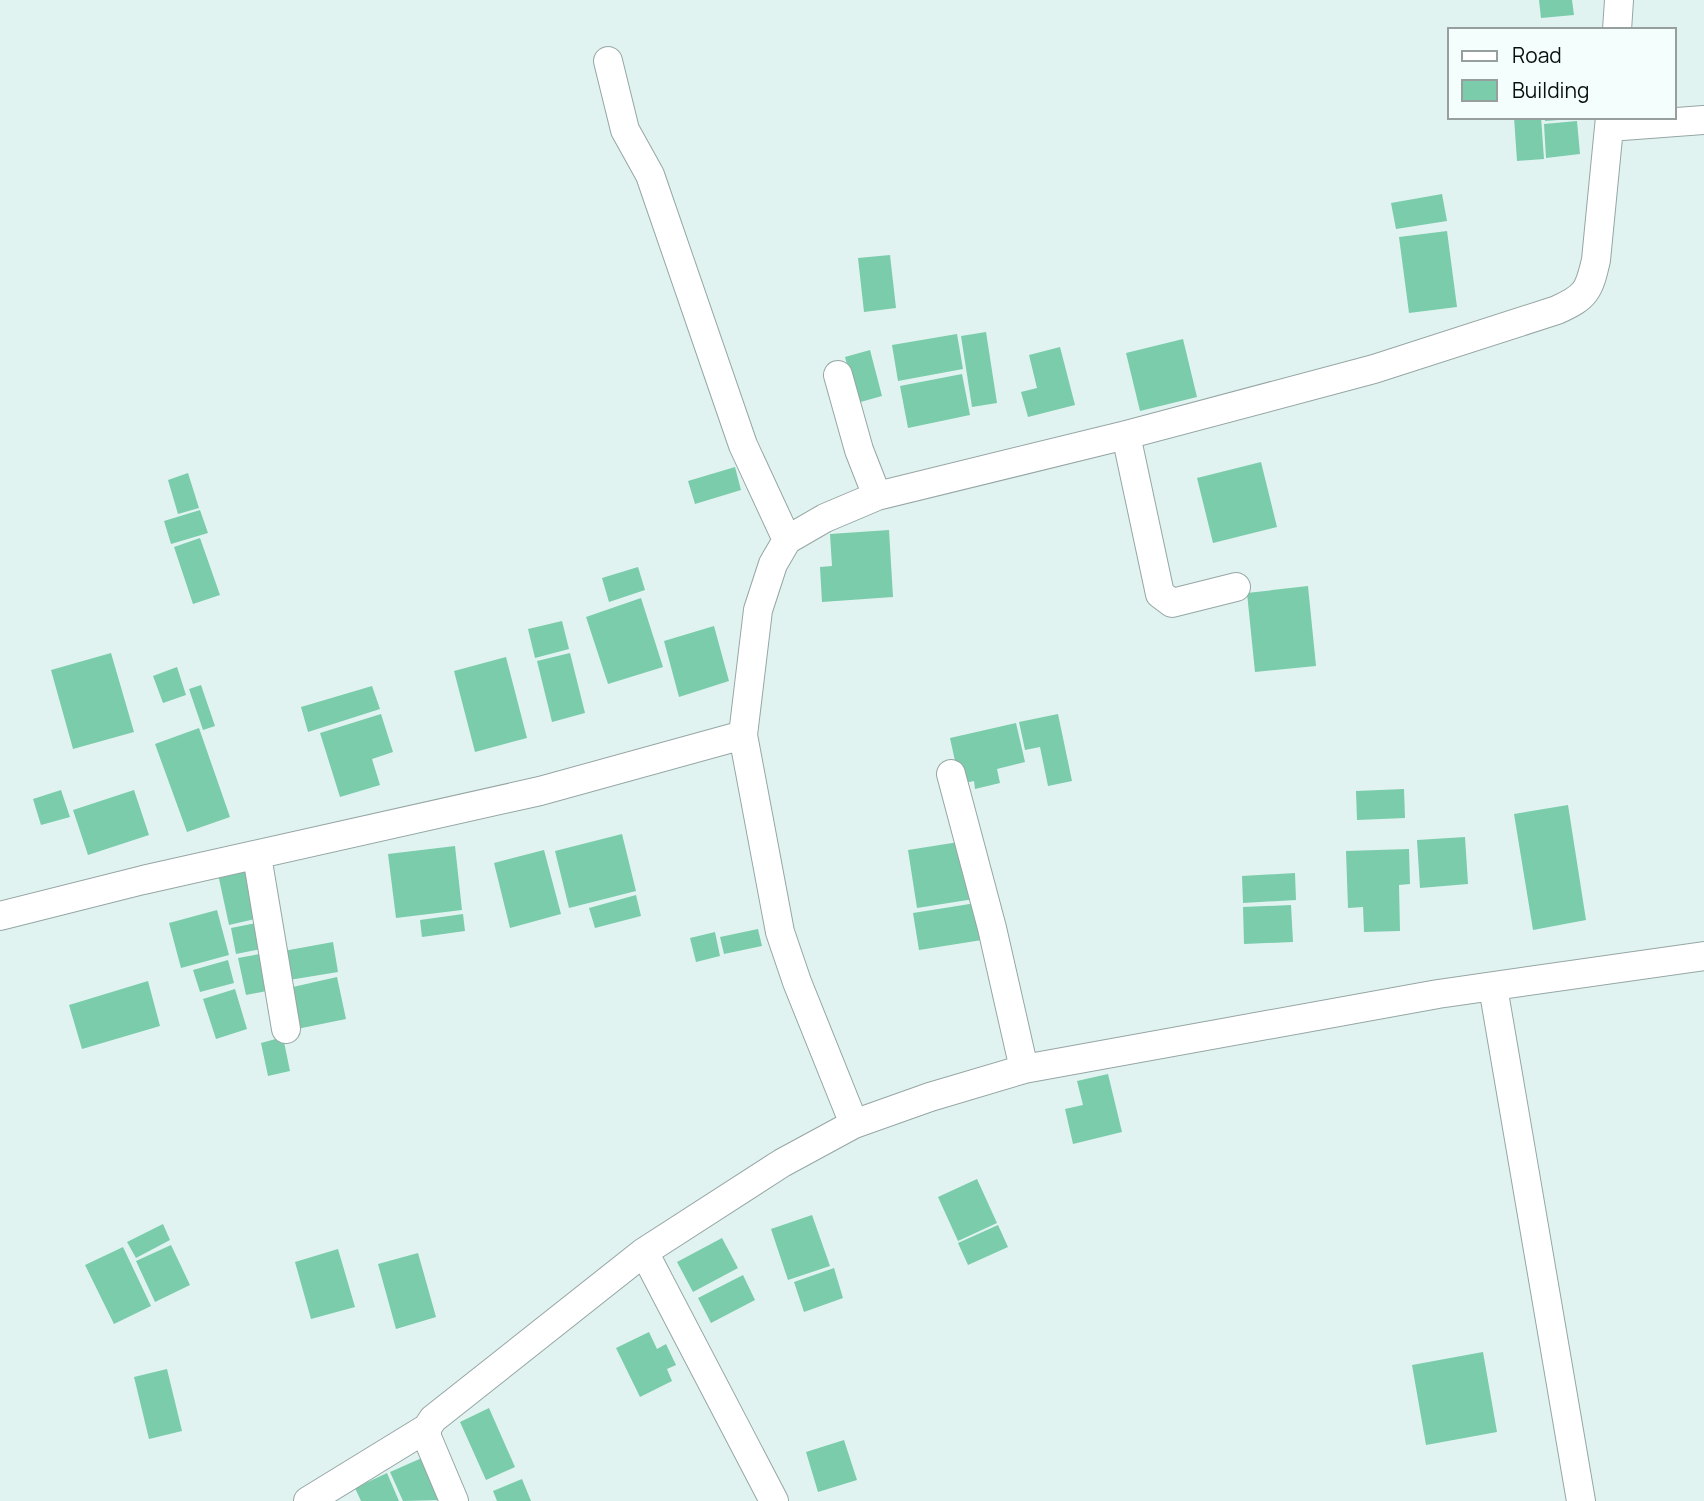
<svg xmlns="http://www.w3.org/2000/svg" width="1704" height="1501" viewBox="0 0 1704 1501" font-family="Manrope,sans-serif">
  <rect width="100%" height="100%" fill="#e1f3f1"/>
  <!-- building -->
  <path fill="#7accab" d="M1539 0H1572L1574 15 1541 18Z
    M1514 117H1541L1544 159 1517 161Z
    M1545 117H1572V119L1545 121Z
    M1577 121 1580 154 1546 158 1544 124Z
    M1442 194 1447 221 1396 229 1391 203Z
    M1447 231 1457 307 1409 313 1399 237Z
    M890 255 896 308 864 312 858 258Z
    M986 332 997 403 972 407 961 336Z
    M957 334 963 369 898 381 892 345Z
    M1183 339 1197 397 1140 411 1126 353Z
    M1060 347 1075 405 1028 417 1021 392 1037 388 1029 355Z
    M870 350 882 396 857 403 845 357Z
    M962 374 970 415 908 428 900 386Z
    M1261 462 1277 527 1213 543 1197 478Z
    M735 467 741 490 695 504 688 481Z
    M188 473 199 508 178 514 168 480Z
    M200 510 208 533 171 544 164 521Z
    M889 530 893 597 822 602 820 567 832 566 830 534Z
    M200 538 220 595 193 604 174 547Z
    M638 567 645 590 609 602 602 578Z
    M1308 586 1316 666 1255 672 1247 593Z
    M641 598 663 667 608 684 586 617Z
    M562 621 569 649 535 658 528 629Z
    M714 626 729 681 679 697 664 641Z
    M111 653 134 732 73 749 51 670Z
    M570 653 585 713 552 722 537 661Z
    M506 657 527 738 475 752 454 671Z
    M177 667 186 695 163 703 153 676Z
    M201 685 215 726 203 730 189 689Z
    M372 686 380 709 308 732 301 707Z
    M381 714 393 752 372 759 380 785 340 797 320 733Z
    M1058 714 1072 781 1048 786 1040 747 1025 750 1019 722Z
    M1016 723 1025 762 997 769 1000 783 975 789 974 781 960 784 950 738Z
    M199 728 230 817 187 832 155 744Z
    M1404 789 1405 818 1357 820 1356 791Z
    M61 790 70 817 41 825 33 799Z
    M134 790 149 835 88 855 73 810Z
    M1568 805 1586 920 1533 930 1514 814Z
    M622 834 636 891 569 908 555 851Z
    M1465 837 1468 884 1420 888 1417 840Z
    M965 841 974 899 917 908 908 850Z
    M455 846 462 910 396 918 388 854Z
    M1409 849 1410 884 1399 885 1400 931 1364 932 1363 907 1348 908 1346 851Z
    M544 850 561 914 510 928 494 863Z
    M244 868 255 919 229 925 218 874Z
    M1295 873 1296 900 1243 903 1242 876Z
    M636 895 641 916 595 928 589 908Z
    M976 903 982 940 919 950 913 913Z
    M1291 905 1293 942 1244 944 1243 907Z
    M217 910 229 955 181 968 169 923Z
    M463 914 465 931 422 937 420 920Z
    M261 922 266 948 236 954 231 928Z
    M758 929 762 946 724 954 720 937Z
    M715 932 720 956 696 962 690 938Z
    M333 942 338 972 283 981 278 952Z
    M265 953 272 990 246 995 238 958Z
    M228 960 234 983 200 992 193 970Z
    M337 977 346 1019 292 1030 284 989Z
    M148 981 160 1026 82 1049 69 1005Z
    M235 989 247 1029 216 1039 203 999Z
    M283 1037 290 1071 268 1076 261 1043Z
    M1108 1074 1122 1132 1073 1144 1065 1109 1083 1105 1077 1081Z
    M977 1179 997 1223 958 1241 938 1197Z
    M812 1215 830 1266 788 1280 771 1229Z
    M163 1224 170 1240 136 1258 127 1242Z
    M998 1225 1008 1247 968 1265 958 1243Z
    M722 1238 738 1268 693 1292 677 1262Z
    M171 1245 190 1285 155 1302 136 1261Z
    M123 1247 151 1306 114 1324 85 1265Z
    M338 1249 355 1307 311 1319 295 1262Z
    M418 1253 436 1317 396 1329 378 1264Z
    M834 1268 843 1298 804 1312 794 1282Z
    M743 1275 755 1300 711 1323 698 1298Z
    M649 1332 657 1349 666 1344 676 1365 667 1369 672 1381 640 1397 616 1348Z
    M1483 1352 1497 1432 1426 1445 1412 1365Z
    M167 1369 182 1431 149 1439 134 1377Z
    M489 1408 515 1467 486 1480 460 1422Z
    M844 1440 857 1480 818 1492 806 1452Z
    M424 1457 442 1500 403 1501 390 1472Z
    M387 1473 399 1501H361L355 1488Z
    M522 1479 531 1501H497L493 1491Z"/>
  <g fill="none" stroke-linecap="round" stroke-linejoin="round">
    <!-- street casing -->
    <g stroke="#95a6a4" stroke-width="30">
      <path id="street" d="M1617 30 1619 0
        M608 61 625 130 650 175 743 445 787 540
        M1609 127 1704 120
        M1126 435 1160 594 1172 603 1236 587
        M877 496 1126 435 1374 369 1557 310C1586 297 1589 291 1596 260L1610 117
        M743 735 758 610 773 564 787 540 825 518 877 496 859 450 838 375
        M951 774 992 928 1024 1069
        M257 856 286 1029
        M0 916 143 880 540 791 743 735 780 932 797 982 854 1124
        M1493 987 1581 1501
        M644 1252 774 1501
        M308 1501 427 1428
        M454 1501 427 1437V1428L433 1419 644 1252 782 1163 854 1124 930 1097 1024 1069 1438 994 1704 956"/>
    </g>
    <!-- street -->
    <use href="#street" stroke="#fff" stroke-width="28"/>
  </g>
  <!-- legend -->
  <rect x="1448" y="28" width="228" height="91" fill="#f4fffd" stroke="#969f9e" stroke-width="2"/>
  <rect x="1462" y="51" width="35" height="10" fill="#ffffff" stroke="#969f9e" stroke-width="2"/>
  <text x="1512" y="63" font-size="21" fill="#0a100f">Road</text>
  <rect x="1462" y="80" width="35" height="21" fill="#7accab" stroke="#969f9e" stroke-width="2"/>
  <text x="1512" y="98" font-size="21" fill="#0a100f">Building</text>
</svg>
